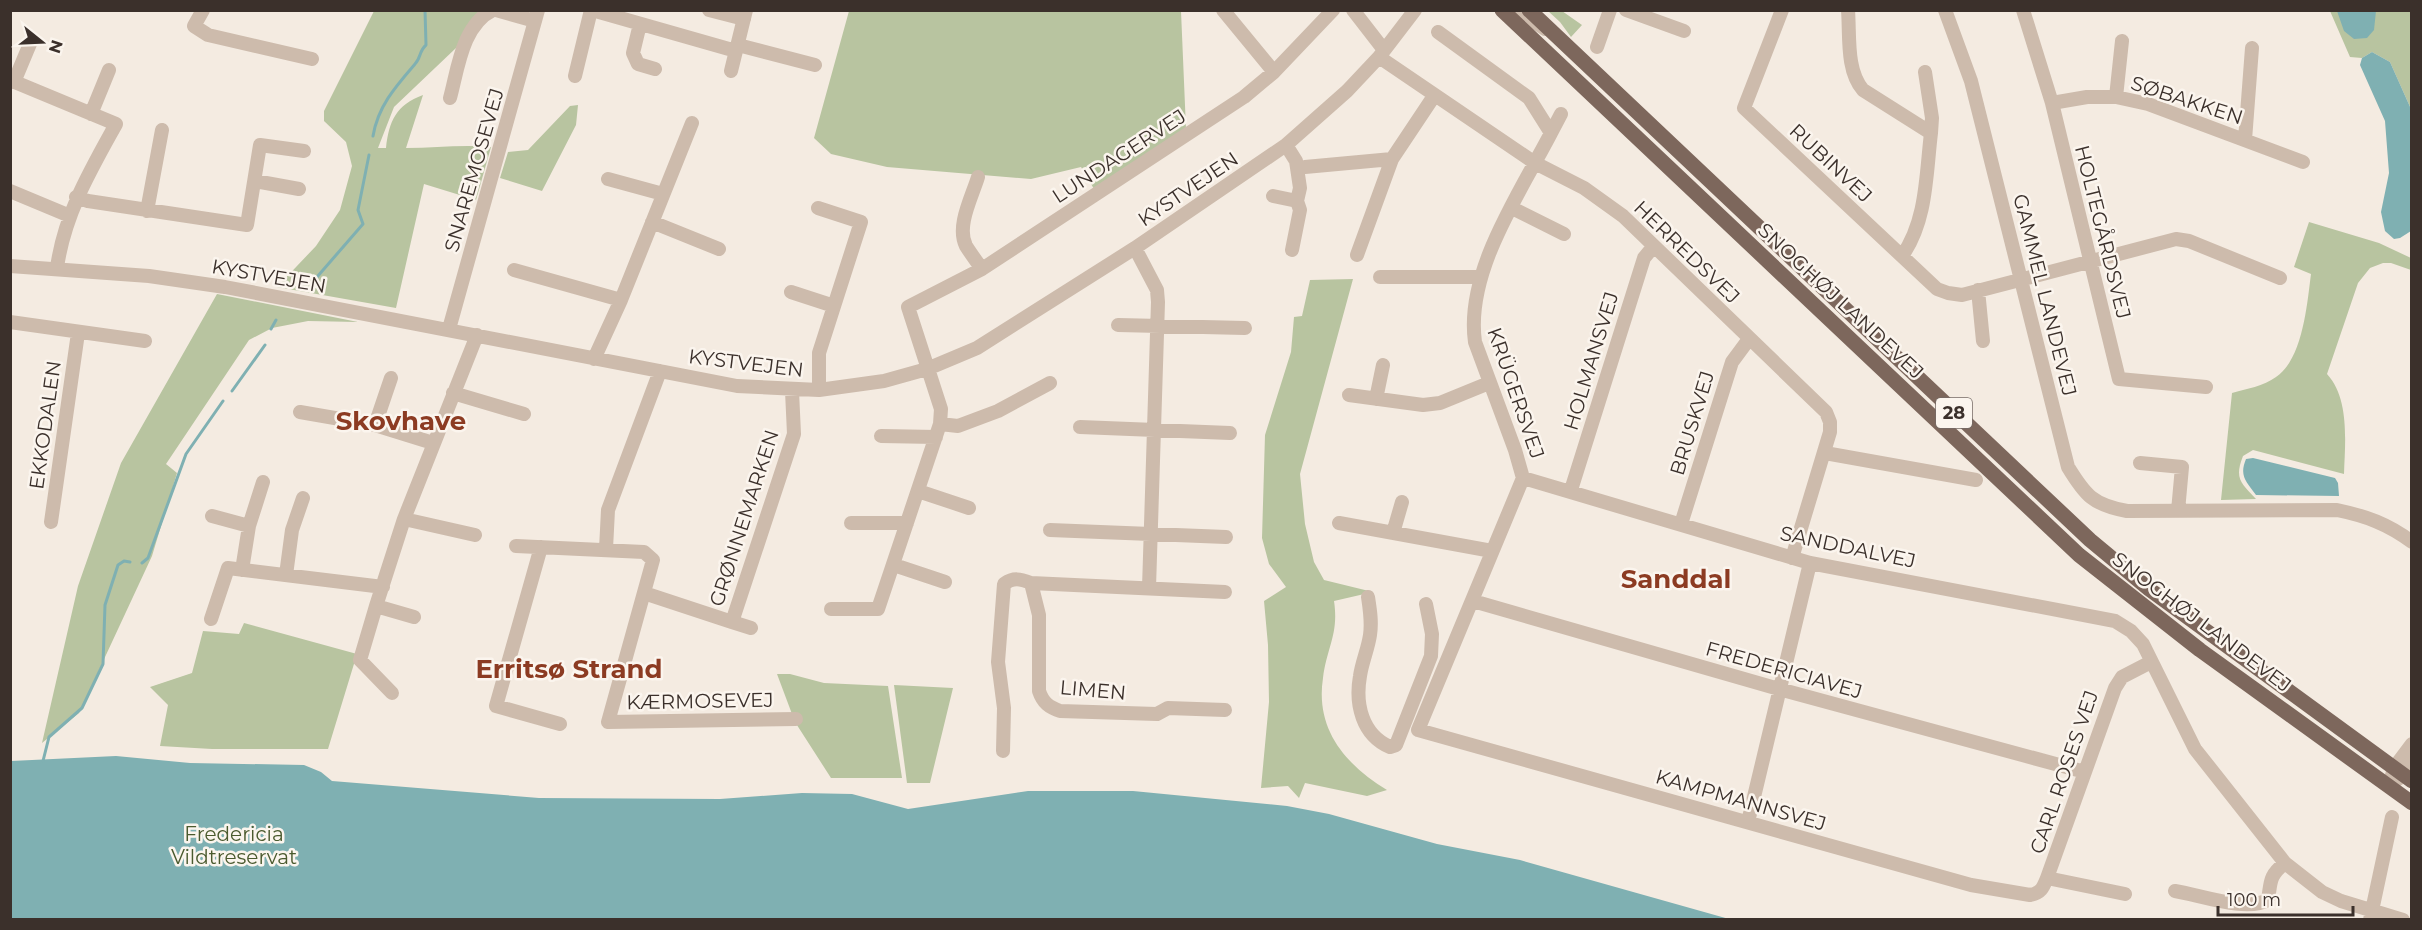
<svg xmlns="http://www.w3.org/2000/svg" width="2422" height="930" viewBox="0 0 2422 930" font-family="Montserrat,sans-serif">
  <rect width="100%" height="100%" fill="#f4ebe1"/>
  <!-- green -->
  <path fill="#b8c4a0" d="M374 11H479L456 48 394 107 378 148H386C389 121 396 105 423 95L406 148C435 148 463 144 491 147L476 200 424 184 396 308 277 287 316 246 340 210 352 166 346 142 324 121V111Z
    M849 11H1181L1186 129 1094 189 1081 167 1031 179 887 167 831 154 814 138Z
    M1548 11H1562L1582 25 1571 37 1560 22Z
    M2330 11H2411V109L2390 62 2372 52 2362 58 2350 57Z
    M578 105 576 125 542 191 500 178 508 152 528 150 570 106Z
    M2309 222 2379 243 2411 258V270L2391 263H2383L2370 268 2358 283 2327 374C2350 399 2345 443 2344 474L2253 450 2243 456C2234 479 2241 483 2256 499L2221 500 2232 393C2246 389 2264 386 2276 377 2303 359 2307 304 2311 274L2294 267Z
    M1353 279 1300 474 1305 524 1314 562 1324 580 1373 592 1334 601C1339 634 1327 647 1323 678 1315 730 1346 765 1387 790L1367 796 1305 783 1299 798 1288 786 1261 788 1269 702 1268 645 1264 601 1286 587 1269 564 1262 538 1265 435 1291 352 1294 317 1302 316 1310 280Z
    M217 294 358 322 308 321 272 328 249 340 166 464 177 473 152 556 79 713 42 743 78 586 121 463Z
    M244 623 357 654 328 749H212L160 746 168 705 150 687 192 673 203 631 239 634Z
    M777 674H790L824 683 888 686 902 778H831L795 722Z
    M894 685 953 688 930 783H907Z"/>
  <!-- water -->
  <path fill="#7fb0b2" d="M2337 11H2376L2374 30 2367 38 2354 39 2344 31Z
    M2372 52 2390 62 2411 109V231L2400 238 2394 239 2385 231 2381 212 2389 173 2385 121 2360 65 2362 58Z
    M2253 458 2335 478 2338 483 2339 496 2256 495C2246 481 2239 476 2246 459Z
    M116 756 190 763 304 765 321 772 332 781 539 798 720 799 802 793 852 794 908 809 1028 791H1133L1287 806 1329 814 1437 844 1520 860 1729 919H11V761Z"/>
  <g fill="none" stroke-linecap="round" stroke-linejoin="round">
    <!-- stream -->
    <path stroke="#7fb0b2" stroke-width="3" d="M373 136C378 106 396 86 415 64 421 58 419 51 426 45L425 10
      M317 277 363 224 358 210 369 155
      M271 329 276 320
      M232 391 265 345
      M142 563 148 558 186 454 223 401
      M43 761 49 737 82 708 103 664 105 605 118 565 124 561 130 562"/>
    <!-- minor -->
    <path stroke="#cdbbac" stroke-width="14" d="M203 10 194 26 208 35 312 59
      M496 10 535 21
      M592 10 736 51
      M709 10 744 19
      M1223 10 1274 72
      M1353 10 1384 50
      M1517 10 1545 29
      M1626 10 1684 31
      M1782 10 1744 108 1937 289 1948 293 1962 295 2176 239 2189 241 2280 278
      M1848 10C1850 37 1846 70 1863 90L1931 133
      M1945 10 1971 81 2068 467C2085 495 2093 505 2127 511L2337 510C2366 516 2388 524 2412 542
      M2023 10 2052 103 2119 379 2206 387
      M640 24 633 53 638 64 655 69
      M1438 32 1529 98 1551 133C1520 193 1465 272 1475 342L1515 450 1523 478 1418 730 1971 885 2030 895C2041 893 2043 888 2047 878L2115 688 2122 677 2151 662
      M738 45 815 65
      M1597 47 1610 10
      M1379 57 1535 163 1584 188 1623 216 1826 412 1830 422V432L1792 558
      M731 71 746 10
      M575 76 591 10
      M10 80 116 124C90 171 64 215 57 268
      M14 82 32 39
      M2116 97 2122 41
      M450 98C458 69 462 25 493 10
      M2052 103 2087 97H2116L2148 104 2303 162
      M91 114 109 70
      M1551 133 1561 114
      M2245 140 2252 48
      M1286 145 1296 161 1300 188 1297 201 1300 210 1292 250
      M1305 167 1392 159
      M978 177C972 197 956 226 966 246 971 254 977 262 982 269
      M608 179 663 194
      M255 181 299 189
      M10 191 70 216
      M1273 196 1297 201
      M76 197 88 201 247 225 260 145 304 151
      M818 208 861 222 819 353V390
      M1512 208 1564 234
      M147 211 162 130
      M652 222 719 249
      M1135 248 1157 290 1158 302 1149 588
      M1357 255 1392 159 1434 96
      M1902 256C1927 221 1926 174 1931 133L1932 118 1925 72
      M10 266 149 276 225 287 737 386 819 390 884 381 927 369 977 348 1135 248 1286 145 1347 91 1379 57 1415 10
      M514 270 621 300
      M1380 277H1480
      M1978 290 1983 341
      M791 292 834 306
      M10 322 145 341
      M1118 325 1245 328
      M449 329 538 10
      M594 359 621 300 692 123
      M453 393 524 414
      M1349 395 1423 405 1440 403 1489 383
      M1376 399 1383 365
      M300 412 375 425 433 443
      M940 424 958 426 998 411 1050 383
      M375 425 391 378
      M1080 427 1230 433
      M881 436 936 437
      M1825 453 1976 480
      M2140 463 2182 467 2178 511
      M1523 478 1810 563 2115 621 2131 631 2143 644 2195 749 2285 863 2322 892 2341 901 2403 920
      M1571 490 1644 258 1653 247
      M918 491 969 508
      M212 516 249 526
      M404 519 475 535
      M51 522 78 333
      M851 523H907
      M1339 523 1492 551
      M1681 524 1732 362 1749 339
      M1050 530 1226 537
      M1393 533 1402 502
      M516 546 644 552 653 560 608 722 796 719
      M541 547 496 706 560 724
      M606 549 608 510 660 371
      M894 565 945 582
      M242 570 249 526 263 482
      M286 575 292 530 303 498
      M1031 583 1039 615V691C1043 703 1049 707 1060 711L1157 714 1168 708 1225 710
      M644 593 732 622 794 434 792 391
      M1368 597C1370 610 1372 622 1370 635 1368 649 1362 662 1360 676 1355 704 1362 735 1390 747L1396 745 1431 656 1432 634 1426 604
      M1473 601 1779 689 2085 772
      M376 606 360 660 392 693
      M831 609H878L940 424 941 409 908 307 982 269 1244 97 1274 72 1333 10
      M414 617 376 606 404 519 477 335
      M211 619 228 568 383 587
      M732 622 751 628
      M1003 751 1004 708 998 662 1004 584C1014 577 1020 579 1031 583L1225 592
      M2395 781 2404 775 2412 764
      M2389 786 2394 768 2412 744
      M1748 822 1810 563
      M2047 878 2125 894
      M2175 891C2200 895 2246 912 2268 900 2271 881 2269 876 2285 863
      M2370 920 2392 817"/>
    <!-- major -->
    <path stroke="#7d675c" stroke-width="15" d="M1502 10 2079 555 2200 650 2412 803
      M1529 10 2090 540 2149 589 2412 781"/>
  </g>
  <g text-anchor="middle" stroke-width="5" stroke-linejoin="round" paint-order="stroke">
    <!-- shield labels -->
    <rect fill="#fbf5ee" stroke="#756b66" stroke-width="1.5" x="1936" y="398" width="36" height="30" rx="4.5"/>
    <g font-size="18" font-weight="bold" fill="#3b302b">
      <text x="1954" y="419">28</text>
    </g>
    <!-- street labels -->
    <g font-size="20" fill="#3b302b" stroke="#fbf5ee">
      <text transform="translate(2187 100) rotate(18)" y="7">SØBAKKEN</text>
      <text transform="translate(1119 156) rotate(-33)" y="7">LUNDAGERVEJ</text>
      <text transform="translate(1831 163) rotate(43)" y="7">RUBINVEJ</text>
      <text transform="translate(474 170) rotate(-74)" y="7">SNAREMOSEVEJ</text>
      <text transform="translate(1188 189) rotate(-34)" y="7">KYSTVEJEN</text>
      <text transform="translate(2103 232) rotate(76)" y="7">HOLTEGÅRDSVEJ</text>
      <text transform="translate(1687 252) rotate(44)" y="7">HERREDSVEJ</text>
      <text transform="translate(269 276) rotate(10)" y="7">KYSTVEJEN</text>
      <text transform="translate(2045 295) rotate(76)" y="7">GAMMEL LANDEVEJ</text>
      <text transform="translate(1841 301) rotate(43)" y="7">SNOGHØJ LANDEVEJ</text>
      <text transform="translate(1591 361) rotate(-73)" y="7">HOLMANSVEJ</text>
      <text transform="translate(746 363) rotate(7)" y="7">KYSTVEJEN</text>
      <text transform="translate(1516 393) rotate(71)" y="7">KRÜGERSVEJ</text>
      <text transform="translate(1692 423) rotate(-73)" y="7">BRUSKVEJ</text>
      <text transform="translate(45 425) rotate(-82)" y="7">EKKODALEN</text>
      <text transform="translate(744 518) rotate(-72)" y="7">GRØNNEMARKEN</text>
      <text transform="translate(1848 547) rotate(12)" y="7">SANDDALVEJ</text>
      <text transform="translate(2202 622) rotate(37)" y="7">SNOGHØJ LANDEVEJ</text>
      <text transform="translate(1784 670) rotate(16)" y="7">FREDERICIAVEJ</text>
      <text transform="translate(1093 690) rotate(5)" y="7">LIMEN</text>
      <text transform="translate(700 701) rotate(-1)" y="7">KÆRMOSEVEJ</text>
      <text transform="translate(2064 772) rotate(-71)" y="7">CARL ROSES VEJ</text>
      <text transform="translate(1741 800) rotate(16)" y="7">KAMPMANNSVEJ</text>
    </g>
    <!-- park labels -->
    <g font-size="20" fill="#4a5a2e" stroke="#fbf5ee">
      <text x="234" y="841">Fredericia<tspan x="234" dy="23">Vildtreservat</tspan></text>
    </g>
    <!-- district labels -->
    <g font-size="26" font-weight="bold" fill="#8c3b22" stroke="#fbf5ee">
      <text x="401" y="430">Skovhave</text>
      <text x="1676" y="588">Sanddal</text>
      <text x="569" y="678">Erritsø Strand</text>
    </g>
  </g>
  <!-- border -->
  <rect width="2422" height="930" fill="none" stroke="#3b302b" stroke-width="24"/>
  <!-- north arrow -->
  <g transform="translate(42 42) rotate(108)" stroke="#fbf5ee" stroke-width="4.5" paint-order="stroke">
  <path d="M0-4.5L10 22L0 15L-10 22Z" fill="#3b302b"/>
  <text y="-9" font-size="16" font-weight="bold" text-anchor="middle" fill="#3b302b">N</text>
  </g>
  <!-- scale -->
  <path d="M2218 906v9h135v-9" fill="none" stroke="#3b302b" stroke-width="3"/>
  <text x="2227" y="906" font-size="18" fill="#3b302b" stroke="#fbf5ee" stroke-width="4.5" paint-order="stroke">100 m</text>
</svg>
